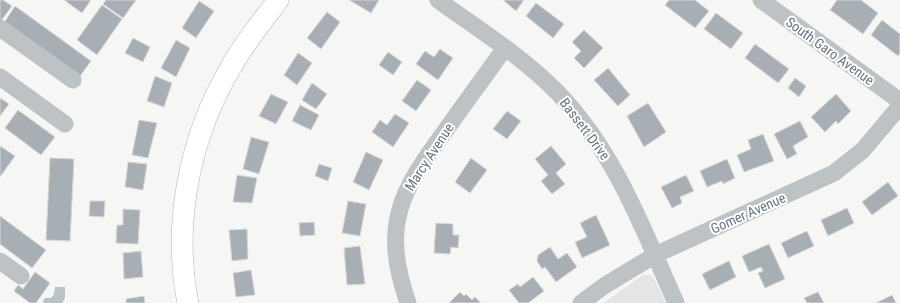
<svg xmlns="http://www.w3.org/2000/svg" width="900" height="303" viewBox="0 0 900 303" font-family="'Roboto Condensed',sans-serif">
  <rect width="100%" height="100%" fill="#f6f6f4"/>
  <!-- built -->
  <path fill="#e4e5e4" d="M643 275H649L653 277 666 303H603Z"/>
  <!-- water -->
  <path fill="#b9c3c8" d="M55 287H65V298L62 303H44L43 301 45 298H51L54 294Z"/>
  <!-- building -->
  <path fill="#a7afb4" stroke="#d8d8d6" d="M0 0H3L12 6 0 22Z
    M64 0H91L82 13Z
    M106 0H136L123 18 103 4Z
    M349 0H379L371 13Z
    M503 0H524L516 11Z
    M669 0H695L709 11 695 28 665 5Z
    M837 0H861L878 13 863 34 830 10Z
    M199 1 214 11 196 38 182 28Z
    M536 3 564 24 553 38 526 16Z
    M102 5 122 19 97 55 77 40Z
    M15 6 91 61 78 79 2 26Z
    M327 12 340 22 321 49 307 38Z
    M716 13 743 33 731 49 704 29Z
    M882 20 900 34V53L898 56 871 35Z
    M584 30 603 48 584 68 574 58 581 51 572 42Z
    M133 38 150 47 143 62 125 53Z
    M176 40 190 48 176 77 161 68Z
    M755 44 789 69 778 83 745 58Z
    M440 49 453 58 438 80 416 64 425 51 434 57Z
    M388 52 402 62 393 75 379 65Z
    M298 53 312 63 297 85 284 75Z
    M608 68 630 95 618 106 594 80Z
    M155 76 172 83 164 107 147 101Z
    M795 78 806 86 799 97 788 88Z
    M417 80 431 90 416 111 402 101Z
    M312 83 327 94 316 109 302 100Z
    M271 94 288 102 276 124 259 116Z
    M836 94 851 111 838 124 836 121 825 132 811 117Z
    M0 98 9 104 0 116Z
    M648 103 666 132 644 147 627 116Z
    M300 105 319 115 311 130 292 121Z
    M18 110 55 137 41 155 5 128Z
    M507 111 521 121 507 139 493 129Z
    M395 114 409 123 393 147 372 132 380 120 387 125Z
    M139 120 157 123 148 158 132 155Z
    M800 121 808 137 793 146 797 154 787 159 774 134Z
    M763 134 774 161 744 172 737 155 751 149 748 140Z
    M251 137 269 142 259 174 243 169Z
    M0 146 15 156 0 177Z
    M551 146 566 164 556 173 565 184 552 194 541 181 548 175 535 159Z
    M366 152 383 160 369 190 353 182Z
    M50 158 74 159 70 241 46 240Z
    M471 158 487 170 470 193 455 182Z
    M727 159 735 178 723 184 722 181 707 187 700 171Z
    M128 162 147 164 143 190 125 187Z
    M319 164 332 168 328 181 315 176Z
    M237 175 257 178 252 203 233 202Z
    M686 175 694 191 680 197 682 203 672 208 661 187Z
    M888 182 898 196 872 215 862 202Z
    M90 201H105L104 217 89 216Z
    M348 201 366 204 360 236 342 233Z
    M847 208 854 223 828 236 821 220Z
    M123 209 140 210 138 244 116 243 117 225H123Z
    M596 215 610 245 582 258 575 242 587 237 580 223Z
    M0 216 46 250 32 268 0 244Z
    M314 222 315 235 300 236 299 223Z
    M436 223 453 224V235H459L458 248 451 247 450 254 434 253Z
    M247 229 248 259 232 261 229 230Z
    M807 231 814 246 788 258 781 243Z
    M769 244 785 279 765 288 758 273 763 271 761 267 749 272 742 256Z
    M360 246 365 284 347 285 344 248Z
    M550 247 558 259 567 253 577 267 556 282 545 267 542 269 537 261 538 255Z
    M141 251 143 277 124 279 123 253Z
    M729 261 736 277 710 290 702 274Z
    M251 270 255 295 236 297 233 273Z
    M35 272 50 283 36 303H30L14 291 18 285 23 289Z
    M533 277 544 291 528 303H519L509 290 518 284 520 287Z
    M460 292 464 296 466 294 472 300 475 297 481 303H449Z
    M818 292 824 303H807L804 298Z
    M892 295 896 303H876Z
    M144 296 145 303H126V299Z"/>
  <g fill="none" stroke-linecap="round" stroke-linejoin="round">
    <!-- major casing -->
    <g stroke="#b1b6b9" stroke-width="22">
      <path id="major" d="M188 303C172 223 190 136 231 67 244 43 262 22 278 0"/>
    </g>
    <!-- minor -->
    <path stroke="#bdc2c5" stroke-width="17" d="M438 0C478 29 523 57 558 93 615 152 643 229 676 303
      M761 0 900 101
      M0 28 73 80
      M0 77 65 124
      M0 261 21 276
      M408 303C381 225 400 192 446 130 465 103 485 76 505 48
      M581 303 604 286 655 255 834 173 863 150 900 106"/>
    <!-- major -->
    <use href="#major" stroke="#fff" stroke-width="21"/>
  </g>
  <g text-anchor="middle" stroke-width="4" stroke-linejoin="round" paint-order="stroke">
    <!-- street labels -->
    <g font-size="14" fill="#677682" stroke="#fff">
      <text transform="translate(830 51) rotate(36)" y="5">South Garo Avenue</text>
      <text transform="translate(585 129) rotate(53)" y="5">Bassett Drive</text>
      <text transform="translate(429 157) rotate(-57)" y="5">Marcy Avenue</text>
      <text transform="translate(748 213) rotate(-24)" y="5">Gomer Avenue</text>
    </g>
  </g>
</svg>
